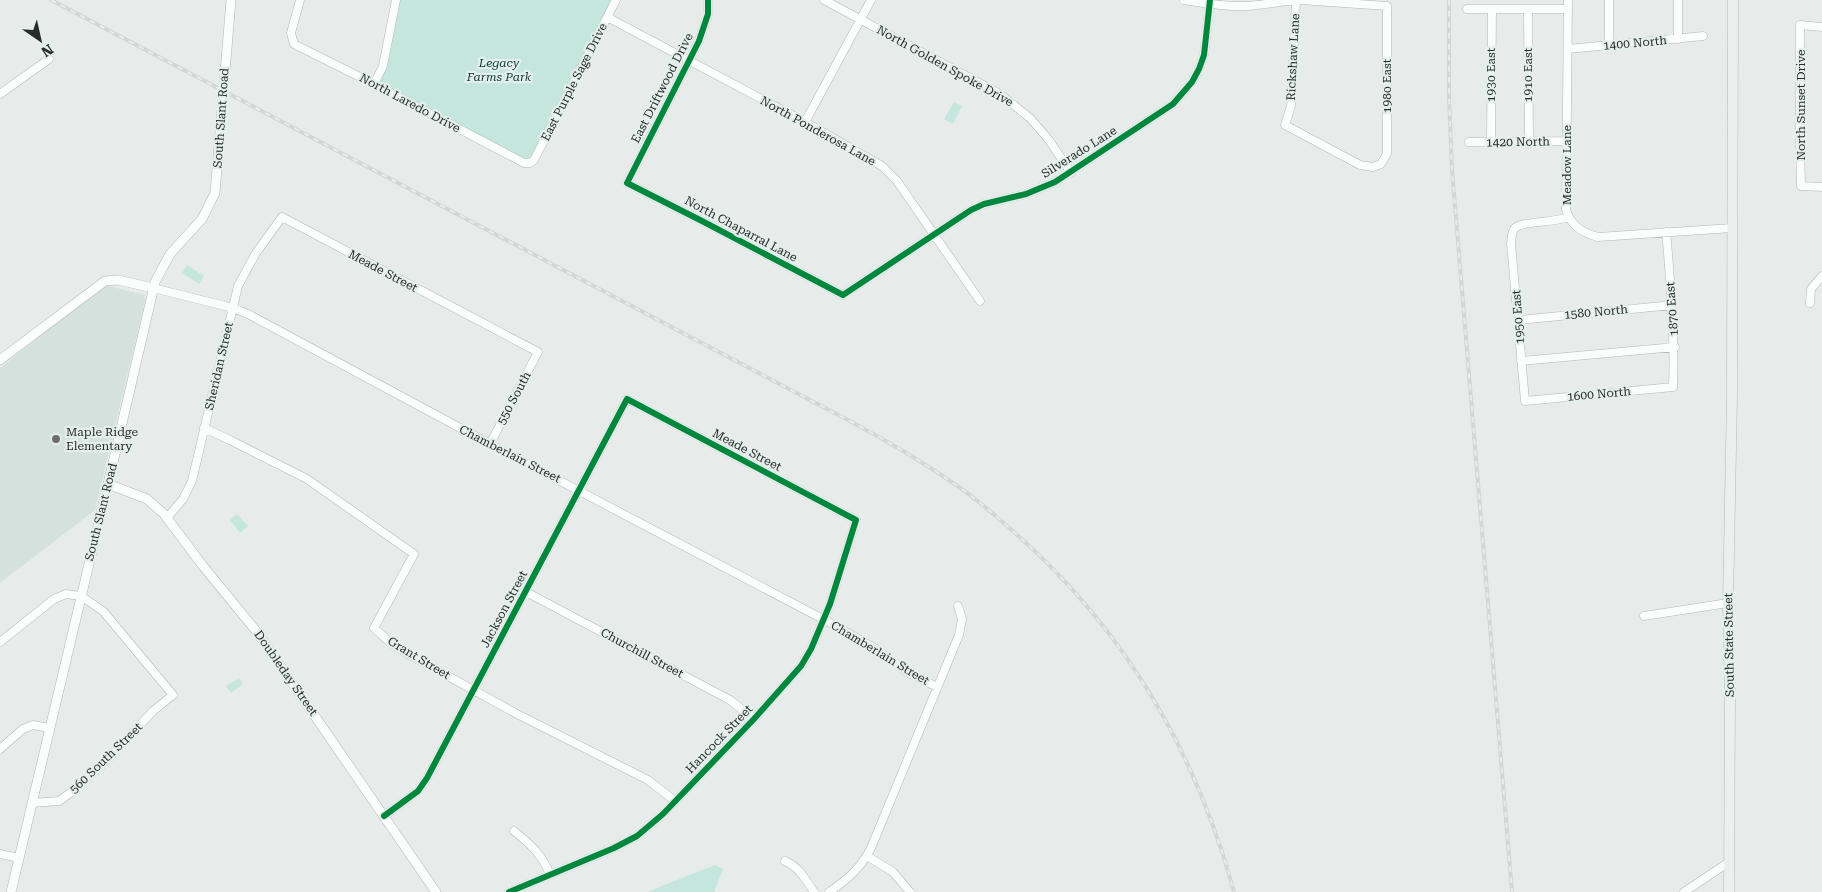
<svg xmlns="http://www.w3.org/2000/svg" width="1822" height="892" viewBox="0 0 1822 892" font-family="'Roboto Serif',serif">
  <rect width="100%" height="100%" fill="#e7eceb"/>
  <!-- built -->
  <path fill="#d4e1dd" d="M105 285 144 295 145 301 95 510 0 583V368Z"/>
  <!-- green -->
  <path fill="#c5e6dd" d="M396 0H616L530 163 374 84 383 66Z
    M954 102 962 106 953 124 944 119Z
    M187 265 204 276 199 284 182 273Z
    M237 514 248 526 240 533 230 520Z
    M239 678 243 684 231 693 226 686Z
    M715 865 723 869 714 892H647Z"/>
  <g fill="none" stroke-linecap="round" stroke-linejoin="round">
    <!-- minor casing -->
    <g stroke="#b3b7b6" stroke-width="9">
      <path id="minor" d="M300 0 291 33 294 44 374 84 524 163H530L534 160 616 0
        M708 0V14L699 41 627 183 702 221 843 295 971 210 984 204 1026 194 1055 182 1173 104 1192 82 1199 69 1204 55 1210 0
        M824 0 1000 94 1030 118 1049 140 1071 173
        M1184 0C1204 3 1226 7 1246 6 1264 5 1282 1 1300 0L1387 6V154L1381 164 1373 167 1360 165 1285 125 1291 106 1296 1
        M1568 0 1566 209C1570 225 1582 233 1598 237L1732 228
        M1467 9H1568
        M1528 9 1529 141
        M607 17 805 122 882 166 897 181 980 301
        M1822 27 1800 25V142L1801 186 1822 187
        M1678 39V0
        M1609 45V0
        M1568 49 1703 36
        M374 84 383 66 396 0
        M0 94 49 59
        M805 122 871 0
        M1469 142 1567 141
        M1491 142 1492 9
        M1568 217C1555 223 1521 221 1515 228 1511 232 1512 238 1511 243L1525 401 1673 387C1675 335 1671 284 1666 232
        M153 288 233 308 248 314 490 444 836 626 876 649 907 672 937 687
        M1810 303 1811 289 1822 276
        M1518 320 1673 305
        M1521 361 1675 347
        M204 428 230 440 307 479 414 554 374 628 393 645 408 654 517 714 648 780 675 801
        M167 518 183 499 192 481 238 286 256 253 282 217 538 352 490 444
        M526 592 730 700 754 719
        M1644 616 1728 603
        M0 642 54 599 66 594 81 596 103 611 173 695 153 711 106 761 73 791 59 801 32 803
        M0 749 23 729 33 725 49 728
        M384 816 418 791 427 778 627 399 856 520 830 604 811 649 801 666 754 719 663 814 637 836 614 848 509 892
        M514 831C530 844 543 855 550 875
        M0 854 19 858
        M867 856 893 872 910 892
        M785 861C799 867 806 880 814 892
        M829 892C847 880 861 868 871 848L959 635 962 619 958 606
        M1684 892 1729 862"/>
    </g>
    <!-- tertiary casing -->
    <g stroke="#b3b7b6" stroke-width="10">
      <path id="tertiary" d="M0 360 105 281 118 280 153 288
        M108 484 147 499 164 514 203 566 257 632 436 892
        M11 892 108 484 155 282 170 254 202 219 215 193 231 0"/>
    </g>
    <!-- secondary casing -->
    <g stroke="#b3b7b6" stroke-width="11">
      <path id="secondary" d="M1729 892 1730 697 1728 603 1732 397 1733 0"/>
    </g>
    <!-- minor -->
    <use href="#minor" stroke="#fbfcfc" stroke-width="8"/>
    <!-- tertiary -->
    <use href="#tertiary" stroke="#fbfcfc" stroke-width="9"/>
    <!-- secondary -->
    <use href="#secondary" stroke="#ebefee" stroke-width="10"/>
    <!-- rail casing -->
    <g stroke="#d4d6d6" stroke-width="4">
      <path id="rail" d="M51 0 829 410C873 433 916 457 956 485 977 499 996 516 1015 533 1124 629 1196 752 1234 892
        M1449 0V98L1452 170 1512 892"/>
    </g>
    <!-- rail -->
    <use href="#rail" stroke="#e4efec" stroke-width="2" stroke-dasharray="5.5" stroke-linecap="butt"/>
    <!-- cycleway casing -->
    <g stroke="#e4efec" stroke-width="9">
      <path id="cycleway" d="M708 0V14L699 41 627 183 702 221 843 295 971 210 984 204 1026 194 1055 182 1173 104 1192 82 1199 69 1204 55 1210 0
        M384 816 418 791 427 778 627 399 856 520 830 604 811 649 801 666 754 719 663 814 637 836 614 848 509 892"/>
    </g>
    <!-- cycleway -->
    <use href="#cycleway" stroke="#00873e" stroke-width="6"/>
  </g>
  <!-- markers -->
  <circle fill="#6a6f6d" stroke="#e4efec" stroke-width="2" cx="56" cy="439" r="5"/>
  <g text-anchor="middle" stroke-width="4.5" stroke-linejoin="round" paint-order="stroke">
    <!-- street labels -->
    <g font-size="12" fill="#272b29" stroke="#e4efec">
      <text transform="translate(1635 43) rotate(-5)" y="4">1400 North</text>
      <text transform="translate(1293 57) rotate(-87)" y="4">Rickshaw Lane</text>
      <text transform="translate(945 66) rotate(29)" y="4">North Golden Spoke Drive</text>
      <text transform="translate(1491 75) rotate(-90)" y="4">1930 East</text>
      <text transform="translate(1528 75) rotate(-90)" y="4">1910 East</text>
      <text transform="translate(574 82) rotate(-63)" y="4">East Purple Sage Drive</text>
      <text transform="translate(1387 86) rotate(-90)" y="4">1980 East</text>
      <text transform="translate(662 88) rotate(-63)" y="4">East Driftwood Drive</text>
      <text transform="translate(410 103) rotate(28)" y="4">North Laredo Drive</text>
      <text transform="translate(1801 105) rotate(-90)" y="4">North Sunset Drive</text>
      <text transform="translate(221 118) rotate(-86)" y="4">South Slant Road</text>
      <text transform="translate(818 131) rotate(29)" y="4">North Ponderosa Lane</text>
      <text transform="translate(1518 142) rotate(-1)" y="4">1420 North</text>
      <text transform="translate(1079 152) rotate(-32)" y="4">Silverado Lane</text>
      <text transform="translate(1567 165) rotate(-90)" y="4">Meadow Lane</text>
      <text transform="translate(741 229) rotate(28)" y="4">North Chaparral Lane</text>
      <text transform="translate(383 271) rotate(28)" y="4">Meade Street</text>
      <text transform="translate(1672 309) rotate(-94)" y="4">1870 East</text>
      <text transform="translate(1596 312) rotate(-5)" y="4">1580 North</text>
      <text transform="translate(1518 317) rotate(-94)" y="4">1950 East</text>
      <text transform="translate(219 366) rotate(-77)" y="4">Sheridan Street</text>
      <text transform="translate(1599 394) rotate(-5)" y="4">1600 North</text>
      <text transform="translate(514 398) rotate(-62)" y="4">550 South</text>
      <text transform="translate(747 450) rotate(28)" y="4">Meade Street</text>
      <text transform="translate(510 454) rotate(27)" y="4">Chamberlain Street</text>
      <text transform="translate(101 512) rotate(-76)" y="4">South Slant Road</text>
      <text transform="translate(504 609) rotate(-62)" y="4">Jackson Street</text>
      <text transform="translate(1729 645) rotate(-91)" y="4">South State Street</text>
      <text transform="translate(642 653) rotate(28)" y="4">Churchill Street</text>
      <text transform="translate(880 653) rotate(31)" y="4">Chamberlain Street</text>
      <text transform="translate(419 658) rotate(31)" y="4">Grant Street</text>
      <text transform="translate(286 673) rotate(55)" y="4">Doubleday Street</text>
      <text transform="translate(719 739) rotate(-46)" y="4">Hancock Street</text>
      <text transform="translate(106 758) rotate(-44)" y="4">560 South Street</text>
    </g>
    <!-- park labels -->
    <g font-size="12" font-style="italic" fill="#0b3a2f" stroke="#e4efec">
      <text x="499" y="67">Legacy<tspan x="499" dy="14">Farms Park</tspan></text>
    </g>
    <!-- poi labels -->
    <g font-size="12" fill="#272b29" stroke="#e4efec" text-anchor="start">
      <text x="66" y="436">Maple Ridge<tspan x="66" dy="14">Elementary</tspan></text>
    </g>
  </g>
  <!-- north arrow -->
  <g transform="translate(40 40) rotate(146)" stroke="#e4efec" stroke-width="4" paint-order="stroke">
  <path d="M0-4L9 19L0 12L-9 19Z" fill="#272b29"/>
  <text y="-8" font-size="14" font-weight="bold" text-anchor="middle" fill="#272b29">N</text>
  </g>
</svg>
